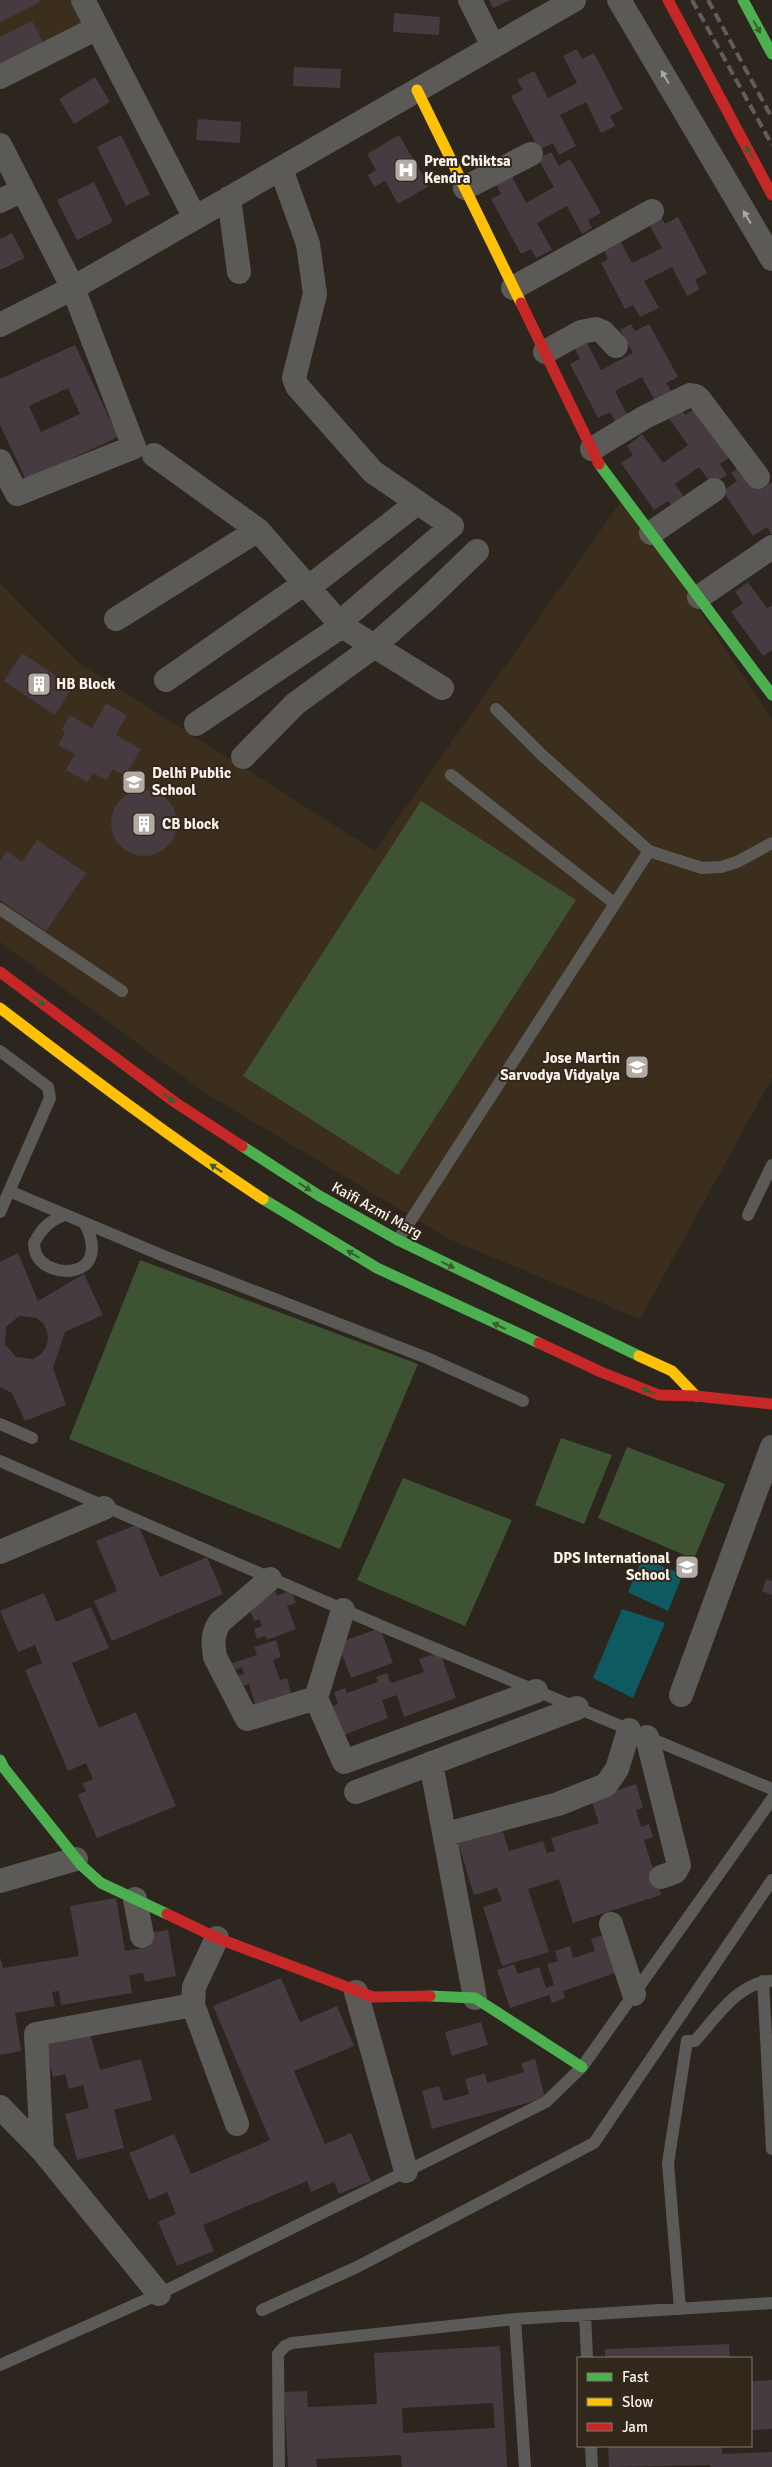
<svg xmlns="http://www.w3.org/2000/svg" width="772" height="2467" viewBox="0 0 772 2467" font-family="Signika,sans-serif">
  <rect width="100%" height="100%" fill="#2c261f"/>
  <!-- built -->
  <path fill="#3b2e1d" d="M0 0H76L89 25 0 71Z
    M624 497 772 719V1078L640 1319 449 1239 205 1093 0 942V583L80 664 375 851Z"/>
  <!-- green -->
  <path fill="#3e5331" d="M421 801 576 900 398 1175 243 1076Z
    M140 1260 418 1364 340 1549 69 1439Z
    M561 1438 612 1455 584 1524 535 1505Z
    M627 1447 725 1484 694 1559 598 1518Z
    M403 1478 512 1520 465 1626 357 1580Z"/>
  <!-- water -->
  <path fill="#0d5a61" d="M642 1559 683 1574 668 1611 628 1592Z
    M622 1609 665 1623 633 1698 593 1678Z"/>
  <!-- building -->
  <path fill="#453b41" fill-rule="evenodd" d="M0 0H39L40 2 0 22Z
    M489 0H510L493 8Z
    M394 13 440 17 439 35 393 32Z
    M32 21 44 44 0 66V37Z
    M577 49 582 59 594 53 623 109 610 116 615 126 601 133 586 102 560 115 576 146 559 155 553 143 539 150 511 96 523 90 517 80 534 71 548 98 577 83 563 56Z
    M294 67 341 69 340 88 293 86Z
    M95 77 110 102 74 124 59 99Z
    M198 119 241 122 240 143 196 140Z
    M121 135 150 194 126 206 97 147Z
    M399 135 429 186 398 204 385 181 374 187 368 175 376 170 367 154Z
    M551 152 559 166 570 159 601 213 588 220 592 228 582 234 567 206 537 223 552 250 536 258 531 249 521 254 491 199 501 194 495 183 511 174 526 203 554 187 538 159Z
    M94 182 113 222 77 240 57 200Z
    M659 214 665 224 678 217 707 273 695 280 700 289 687 296 672 267 644 281 659 308 640 317 633 305 625 309 601 263 608 259 601 244 617 235 632 263 662 248 647 220Z
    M12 233 25 258 0 270V239Z
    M631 324 635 331 649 324 678 377 666 383 672 392 655 401 642 377 615 391 629 419 617 425 610 412 598 418 570 364 580 359 574 347 586 341 601 370 633 353 620 330Z
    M75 345 118 437 26 480 0 425V379ZM68 388 80 414 41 432 29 406Z
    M681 408 685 415 695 408 730 457 720 464 727 475 712 485 699 467 675 484 688 503 676 511 668 501 654 510 621 463 633 455 627 446 642 434 663 463 688 445 668 417Z
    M745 464 762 489 772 482V535L767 527 753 536 723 491 737 481 731 473Z
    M748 582 767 608 772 605V650L763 656 731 612 743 603 735 592Z
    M22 653 73 687 55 715 4 681Z
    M106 703 127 715 116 735 141 749 125 776 113 769 106 780 93 773 88 782 66 770 75 754 58 745 65 733 62 729 70 715 92 728Z
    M111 823a33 33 0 1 1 66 0a33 33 0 1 1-66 0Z
    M37 840 86 873 46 931 0 900V861L7 851 22 862Z
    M18 1253 38 1301 84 1274 103 1315 65 1332 53 1368 66 1405 25 1421 12 1393 0 1387V1262ZM19 1316 36 1318 43 1323 47 1331 48 1339 46 1347 41 1354 33 1359 16 1357 5 1344 6 1327Z
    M138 1524 160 1577 207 1557 223 1594 112 1641 94 1601 117 1591 96 1541Z
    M766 1579 772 1581V1595L762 1591Z
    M291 1590 296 1603 287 1606 296 1629 267 1640 265 1636 257 1639 254 1629 262 1626 259 1619 254 1621 248 1605 275 1591 277 1596Z
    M44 1593 56 1622 91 1607 109 1648 72 1663 99 1728 136 1712 176 1806 97 1838 78 1795 86 1791 82 1784 93 1779 86 1763 68 1771 25 1670 42 1663 35 1645 18 1652 0 1611Z
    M380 1628 393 1663 351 1678 338 1643Z
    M276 1640 281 1657 273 1660 280 1680 287 1678 291 1693 255 1704 249 1684 240 1687 236 1676 244 1674 242 1667 234 1670 232 1663 257 1655 254 1647Z
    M440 1652 456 1698 404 1717 397 1695 382 1700 388 1718 344 1735 333 1706 338 1704 334 1692 345 1688 347 1693 378 1682 376 1677 387 1673 391 1683 424 1672 419 1659Z
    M636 1784 643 1808 636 1810 641 1827 649 1824 653 1837 644 1840 661 1895 573 1923 559 1879 528 1889 549 1952 502 1966 483 1907 502 1901 497 1888 474 1895 456 1836 502 1829 509 1851 543 1841 547 1853 555 1851 551 1838 599 1823 589 1793 615 1791Z
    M116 1898 125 1951 149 1947 147 1933 168 1930 176 1976 145 1982 143 1973 129 1975 132 1993 61 2005 59 1991 52 1992 55 2006 15 2013 21 2051 0 2055V1957L3 1968 79 1956 70 1906Z
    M606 1934 618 1972 563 1991 565 1998 552 2003 549 1995 510 2008 497 1970 514 1964 518 1974 539 1967 546 1988 554 1985 547 1964 558 1961 555 1951 570 1946 573 1958 595 1951 591 1939Z
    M281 1978 300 2022 337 2006 354 2046 294 2071 325 2144 351 2133 371 2181 339 2194 334 2182 311 2192 307 2181 203 2225 214 2251 177 2266 158 2222 176 2214 167 2192 149 2200 129 2153 174 2134 191 2174 270 2140 213 2006Z
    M481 2022 488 2045 452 2056 445 2032Z
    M90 2033 100 2070 141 2059 152 2100 114 2110 124 2148 77 2160 65 2114 89 2108 83 2085 69 2089 65 2074 53 2077 45 2044Z
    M535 2059 545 2098 432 2129 422 2091 439 2086 444 2101 469 2094 465 2079 485 2073 487 2083 524 2072 521 2063Z
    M729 2344 730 2358H605V2349Z
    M500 2346 507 2467H402L401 2455 316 2459 317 2467H288L284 2392 307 2391 308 2407 377 2404 374 2353ZM493 2403 495 2428 403 2433 402 2408Z
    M772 2380V2429L751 2430V2381Z
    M608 2446H722V2454L772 2452V2467H710V2465L609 2467Z"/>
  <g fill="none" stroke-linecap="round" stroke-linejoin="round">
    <!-- lane -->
    <path stroke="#5b5a57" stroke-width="12" d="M496 709 542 755 649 851 702 868 721 867 737 862 772 843
      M451 775 614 903
      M0 909 122 991
      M0 1051 48 1087 50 1098 0 1212
      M9 1191 166 1257 427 1358 523 1401
      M65 1215C49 1221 42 1228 34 1243 34 1246 35 1251 36 1254 48 1281 113 1279 85 1224
      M748 1215 772 1165
      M398 1240 649 851
      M0 1424 32 1438
      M0 1461 393 1631 772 1789
      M763 1981 772 2149
      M680 2309 668 2163 687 2041H695C715 2019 739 1981 772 1981
      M262 2310 357 2267 594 2143 772 1880
      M585 2315 587 2358
      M515 2319 525 2467
      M0 2365 159 2294 546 2102 582 2067 772 1799
      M591 2446 592 2467
      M279 2467 278 2354 285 2346 292 2343 515 2319 772 2303"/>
    <!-- street -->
    <path stroke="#5b5a57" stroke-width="24" d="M83 0 195 218
      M470 0 493 46
      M619 0 772 259
      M0 77 97 28
      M0 145 73 288 134 447 17 494 0 461
      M281 169 308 244 315 294 294 378 297 386 373 472 452 526 339 623
      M465 188 531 154
      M229 198 239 272
      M0 201 23 190
      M513 288 652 211
      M0 325 73 288 574 0
      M545 352 581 332 596 329 603 332 616 346
      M592 449 645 417 690 395 696 396 700 400 758 477
      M154 455 258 530 342 626 442 688
      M651 533 714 490
      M309 587 417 503
      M699 597 772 547
      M116 619 258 530
      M166 680 305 583
      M196 724 342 626
      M243 757 295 704 373 647 425 601 477 551
      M0 1552 104 1508
      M270 1579 220 1622C212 1633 213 1643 215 1657L247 1719 316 1698
      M343 1610 316 1698 344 1762 536 1691
      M681 1695 772 1447
      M647 1737 679 1865 675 1872 661 1877
      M431 1763 475 1998
      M356 1792 577 1708
      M446 1834 558 1804 606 1785 617 1769 629 1730
      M0 1881 76 1859
      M135 1899 142 1936
      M611 1924 634 1994
      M217 1938 194 1987 193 2005 237 2124
      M356 1992 406 2171
      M0 2107 42 2150 159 2294
      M42 2150 36 2034 193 2005"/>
    <!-- fast -->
    <path stroke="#4caf50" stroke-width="11" d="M743 0 772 54
      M599 464 772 695
      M242 1146 318 1195 398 1240 639 1356
      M263 1199 377 1268 539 1343
      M0 1760 4 1768 82 1866 101 1883 167 1914
      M430 1996 475 1998 582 2067"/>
    <!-- slow -->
    <path stroke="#ffc107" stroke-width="11" d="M417 90 521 303
      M0 1008C86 1074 172 1139 263 1199
      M639 1356 672 1371 696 1396"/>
    <!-- jam -->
    <path stroke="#c62828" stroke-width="11" d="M668 0 772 195
      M521 303 599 464
      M0 972 176 1103 242 1146
      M539 1343 601 1372 659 1395 696 1396 772 1404
      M167 1914 217 1938 373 1997 430 1996"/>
    <!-- rail -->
    <path stroke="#605d5a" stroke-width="4" stroke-dasharray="10 5" stroke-linecap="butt" d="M692 0 772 145
      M708 0 772 118"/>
  </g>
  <!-- one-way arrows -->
  <defs><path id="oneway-solid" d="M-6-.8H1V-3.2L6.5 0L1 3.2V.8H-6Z" transform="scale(1.25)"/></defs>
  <g fill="#3c5d30">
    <use href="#oneway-solid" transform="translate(757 27) rotate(61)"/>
    <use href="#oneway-solid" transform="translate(749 152) rotate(-118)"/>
    <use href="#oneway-solid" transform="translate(39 1001) rotate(37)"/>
    <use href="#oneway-solid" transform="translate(169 1098) rotate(37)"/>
    <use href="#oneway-solid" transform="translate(216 1168) rotate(-147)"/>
    <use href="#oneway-solid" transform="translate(305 1187) rotate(33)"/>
    <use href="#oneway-solid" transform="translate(353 1254) rotate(-149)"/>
    <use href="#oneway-solid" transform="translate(448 1265) rotate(26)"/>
    <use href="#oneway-solid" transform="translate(499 1326) rotate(-155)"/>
    <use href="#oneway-solid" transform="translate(648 1391) rotate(-159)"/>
  </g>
  <g fill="#aaa6a0">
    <use href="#oneway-solid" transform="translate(665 77) rotate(-121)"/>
    <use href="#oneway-solid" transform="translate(747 217) rotate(-121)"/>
  </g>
  <!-- icons -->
  <defs>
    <g id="hospital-square" transform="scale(1.25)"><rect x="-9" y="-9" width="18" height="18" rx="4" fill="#b1aba3" stroke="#31271a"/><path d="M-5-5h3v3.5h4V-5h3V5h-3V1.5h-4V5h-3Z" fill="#fff"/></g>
    <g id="building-square" transform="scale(1.25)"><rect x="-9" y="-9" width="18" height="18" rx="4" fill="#b1aba3" stroke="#31271a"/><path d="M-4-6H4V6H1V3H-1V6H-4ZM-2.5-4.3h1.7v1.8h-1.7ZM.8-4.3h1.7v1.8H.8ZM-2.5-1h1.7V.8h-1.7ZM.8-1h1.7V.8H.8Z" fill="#fff"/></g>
    <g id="school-square" transform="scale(1.25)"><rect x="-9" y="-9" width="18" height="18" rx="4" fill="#b1aba3" stroke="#31271a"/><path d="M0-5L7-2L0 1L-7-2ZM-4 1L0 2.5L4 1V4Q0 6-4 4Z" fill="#fff"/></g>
  </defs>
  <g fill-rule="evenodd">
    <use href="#hospital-square" x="406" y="170"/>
    <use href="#building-square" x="39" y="684"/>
    <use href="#school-square" x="134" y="782"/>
    <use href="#building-square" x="144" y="824"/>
    <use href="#school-square" x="637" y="1067"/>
    <use href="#school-square" x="687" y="1567"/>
  </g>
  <g text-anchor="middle" stroke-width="4" stroke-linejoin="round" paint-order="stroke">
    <!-- poi labels -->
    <g font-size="15" font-weight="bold" fill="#f9f2ea" stroke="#31271a" text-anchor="start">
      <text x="424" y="166">Prem Chiktsa<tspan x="424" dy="17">Kendra</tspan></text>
      <text x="56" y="689">HB Block</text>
      <text x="152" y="778">Delhi Public<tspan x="152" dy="17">School</tspan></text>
      <text x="162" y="829">CB block</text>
      <text x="620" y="1063" text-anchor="end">Jose Martin<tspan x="620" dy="17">Sarvodya Vidyalya</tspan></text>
      <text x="670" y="1563" text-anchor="end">DPS International<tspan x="670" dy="17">School</tspan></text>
    </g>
    <!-- street labels -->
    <g font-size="15" fill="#f9f2ea" stroke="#31271a">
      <text transform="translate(377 1210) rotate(29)" y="5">Kaifi Azmi Marg</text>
    </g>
  </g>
  <!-- legend -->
  <rect x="577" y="2357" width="175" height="90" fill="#31271a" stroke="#81786d"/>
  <rect x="587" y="2373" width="25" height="8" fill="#4caf50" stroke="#81786d"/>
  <text x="622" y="2382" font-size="15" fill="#f9f2ea">Fast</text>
  <rect x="587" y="2398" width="25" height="8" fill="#ffc107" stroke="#81786d"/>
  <text x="622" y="2407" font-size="15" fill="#f9f2ea">Slow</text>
  <rect x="587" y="2423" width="25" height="8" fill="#c62828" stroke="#81786d"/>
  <text x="622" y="2432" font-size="15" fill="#f9f2ea">Jam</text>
</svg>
